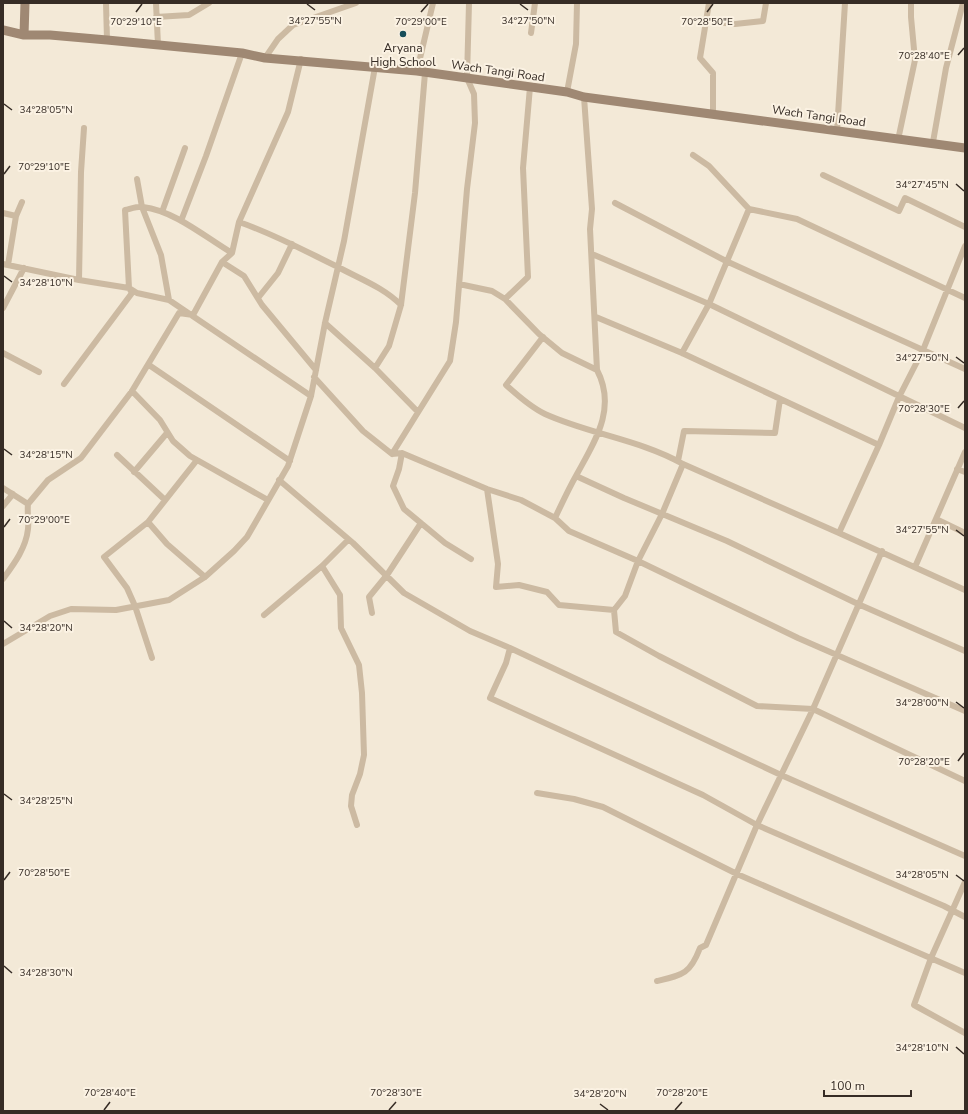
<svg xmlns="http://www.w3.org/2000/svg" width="968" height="1114" viewBox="0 0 968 1114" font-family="'Nunito Sans',sans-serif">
  <rect width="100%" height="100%" fill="#f3e9d7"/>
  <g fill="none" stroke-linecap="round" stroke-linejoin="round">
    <!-- street -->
    <path stroke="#ccbaa2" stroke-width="6" d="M106 3 107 40
      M156 3 158 45
      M709 3 700 58 713 73V113
      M156 17 189 15 209 3
      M706 21 735 24 763 21 766 3
      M531 33 535 3
      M265 58 278 39 293 25 356 3
      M417 71 433 3
      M567 92 576 44 577 3
      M837 131 845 3
      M898 140 915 60 911 17V3
      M933 142 946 68 963 3
      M693 155 709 166 749 209 797 219 965 298
      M823 175 899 211 905 198 965 227
      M137 179 142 207 161 255 169 300
      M615 203 726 261 965 369
      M162 212 185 148
      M3 213 16 216
      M181 221 206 156 242 53
      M239 222C274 234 305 251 338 267 360 279 383 287 401 305
      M965 246 923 350 899 397 879 445 839 533 965 590
      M592 254 709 304 965 428
      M222 262 244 276 262 305 316 370
      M3 264 79 280 129 288 137 293 169 300 311 396
      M8 265 16 216 22 202
      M79 280 81 172 84 128
      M459 284 492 291 505 299 539 334 562 353 597 370
      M258 298 278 273 292 244
      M505 299 528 277 523 168 530 87
      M3 308 24 268
      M596 317 682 353 879 445
      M325 323 375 368 418 412
      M543 337 506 385C517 395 532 408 545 414 589 434 641 440 683 464L839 533
      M3 353 39 372
      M682 353 709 304 749 209
      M149 365 290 461
      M375 368 389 346 401 305 415 193 425 73
      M314 377 363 431 392 454 402 453 487 489 521 500 555 518 569 531 638 561 798 638 965 711
      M64 384 132 293 129 288 125 210C130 209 138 206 143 207 175 211 205 237 232 253
      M132 391 160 420 173 441 190 456 268 500
      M402 453 399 469 393 486 404 509 445 543 471 559
      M392 454 450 361 456 322 467 189 475 123 474 94 467 78 469 3
      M117 455 165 500
      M678 461 684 431 775 433 780 399
      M683 464 662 514 638 561 625 596 614 610 616 632 659 656 757 706 813 709 965 781
      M957 469 965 472
      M134 472 167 433
      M576 476 624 498 727 541 858 604 965 651
      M279 480 353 543 404 593 470 631 510 648 781 775 965 856
      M3 488 28 504
      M487 489 498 564 496 587 519 585 547 592 559 605 614 610
      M3 506 13 494
      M555 518C562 503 569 488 577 474 595 441 617 408 597 370L590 229 592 209 584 97
      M936 519 965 533
      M148 522 167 544 205 577
      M322 566 340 595 341 628 359 665 362 693 364 755 360 774 352 795 351 806 357 825
      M915 567 965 452
      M3 579C14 564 26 548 28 529 29 520 27 512 28 504L48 480 81 458 132 391 179 313 193 315 222 262 232 253 239 222 288 112 301 59
      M372 613 369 597 387 575 421 523
      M264 615 322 566 348 540
      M3 644 50 616 71 609 116 610 169 600 205 577 234 551 247 537 288 466 311 396 325 323 344 241 375 67
      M510 648 506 663 490 698 703 795 757 825 944 906 965 917
      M152 658 135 606 127 588 104 557 148 522 197 460
      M537 793 574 799 603 807 737 874 965 973
      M965 882 931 958 914 1005 965 1033
      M657 981C683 975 690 974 700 948L706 945 757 825 813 709 882 551"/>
    <!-- secondary -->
    <path stroke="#9f8873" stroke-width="9" d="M3 30 24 35H50L107 40 242 53 265 58 417 71 567 92 584 97 965 148
      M24 35 25 3"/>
  </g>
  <!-- ticks -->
  <path fill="none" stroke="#362c25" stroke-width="1.5" d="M307 4 315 10M520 4 528 10M136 12 142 4M421 12 428 4M707 12 713 4M958 55 964 48M4 104 12 110M4 174 10 166M956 184 964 191M4 276 12 282M956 357 964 363M958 408 964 401M4 449 12 455M4 527 10 519M956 530 964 536M4 621 12 628M956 702 964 708M958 761 964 753M4 794 12 800M956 875 964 881M4 880 10 872M4 966 12 973M956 1047 964 1054M600 1104 608 1110M104 1110 110 1102M389 1110 396 1102M675 1110 682 1102"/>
  <!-- markers -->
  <circle fill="#174e5a" stroke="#fbf2e3" stroke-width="1.5" cx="403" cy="34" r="4"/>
  <g text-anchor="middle" stroke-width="4" stroke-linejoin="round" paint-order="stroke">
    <!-- poi labels -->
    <g font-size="12" fill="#362c25" stroke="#fbf2e3">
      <text x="403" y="52">Aryana<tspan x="403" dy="14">High School</tspan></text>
    </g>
    <!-- street labels -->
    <g font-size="12" fill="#362c25" stroke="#fbf2e3">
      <text transform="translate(498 71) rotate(8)" y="4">Wach Tangi Road</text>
      <text transform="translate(819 116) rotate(8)" y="4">Wach Tangi Road</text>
    </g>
  </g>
  <g font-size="10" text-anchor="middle" fill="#362c25" stroke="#fbf2e3" stroke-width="4" stroke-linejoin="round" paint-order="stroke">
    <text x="315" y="24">34°27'55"N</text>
    <text x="528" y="24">34°27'50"N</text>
    <text x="136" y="25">70°29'10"E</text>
    <text x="421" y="25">70°29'00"E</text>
    <text x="707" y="25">70°28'50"E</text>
    <text x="924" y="59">70°28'40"E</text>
    <text x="46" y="113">34°28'05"N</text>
    <text x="44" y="170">70°29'10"E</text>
    <text x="922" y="188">34°27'45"N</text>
    <text x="46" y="286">34°28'10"N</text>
    <text x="922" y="361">34°27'50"N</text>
    <text x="924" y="412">70°28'30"E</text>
    <text x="46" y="458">34°28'15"N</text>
    <text x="44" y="523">70°29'00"E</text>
    <text x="922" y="533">34°27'55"N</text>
    <text x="46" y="631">34°28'20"N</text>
    <text x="922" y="706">34°28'00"N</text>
    <text x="924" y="765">70°28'20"E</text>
    <text x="46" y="804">34°28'25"N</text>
    <text x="44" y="876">70°28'50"E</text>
    <text x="922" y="878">34°28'05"N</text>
    <text x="46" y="976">34°28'30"N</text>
    <text x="922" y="1051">34°28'10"N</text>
    <text x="110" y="1096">70°28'40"E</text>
    <text x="396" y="1096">70°28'30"E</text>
    <text x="682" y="1096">70°28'20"E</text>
    <text x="600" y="1097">34°28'20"N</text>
  </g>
  <!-- border -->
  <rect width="968" height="1114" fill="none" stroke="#362c25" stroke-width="8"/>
  <!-- scale -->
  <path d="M824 1090v6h87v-6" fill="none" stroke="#362c25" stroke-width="2"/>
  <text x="830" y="1090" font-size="12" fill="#362c25" stroke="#fbf2e3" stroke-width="3" paint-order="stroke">100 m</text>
</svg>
